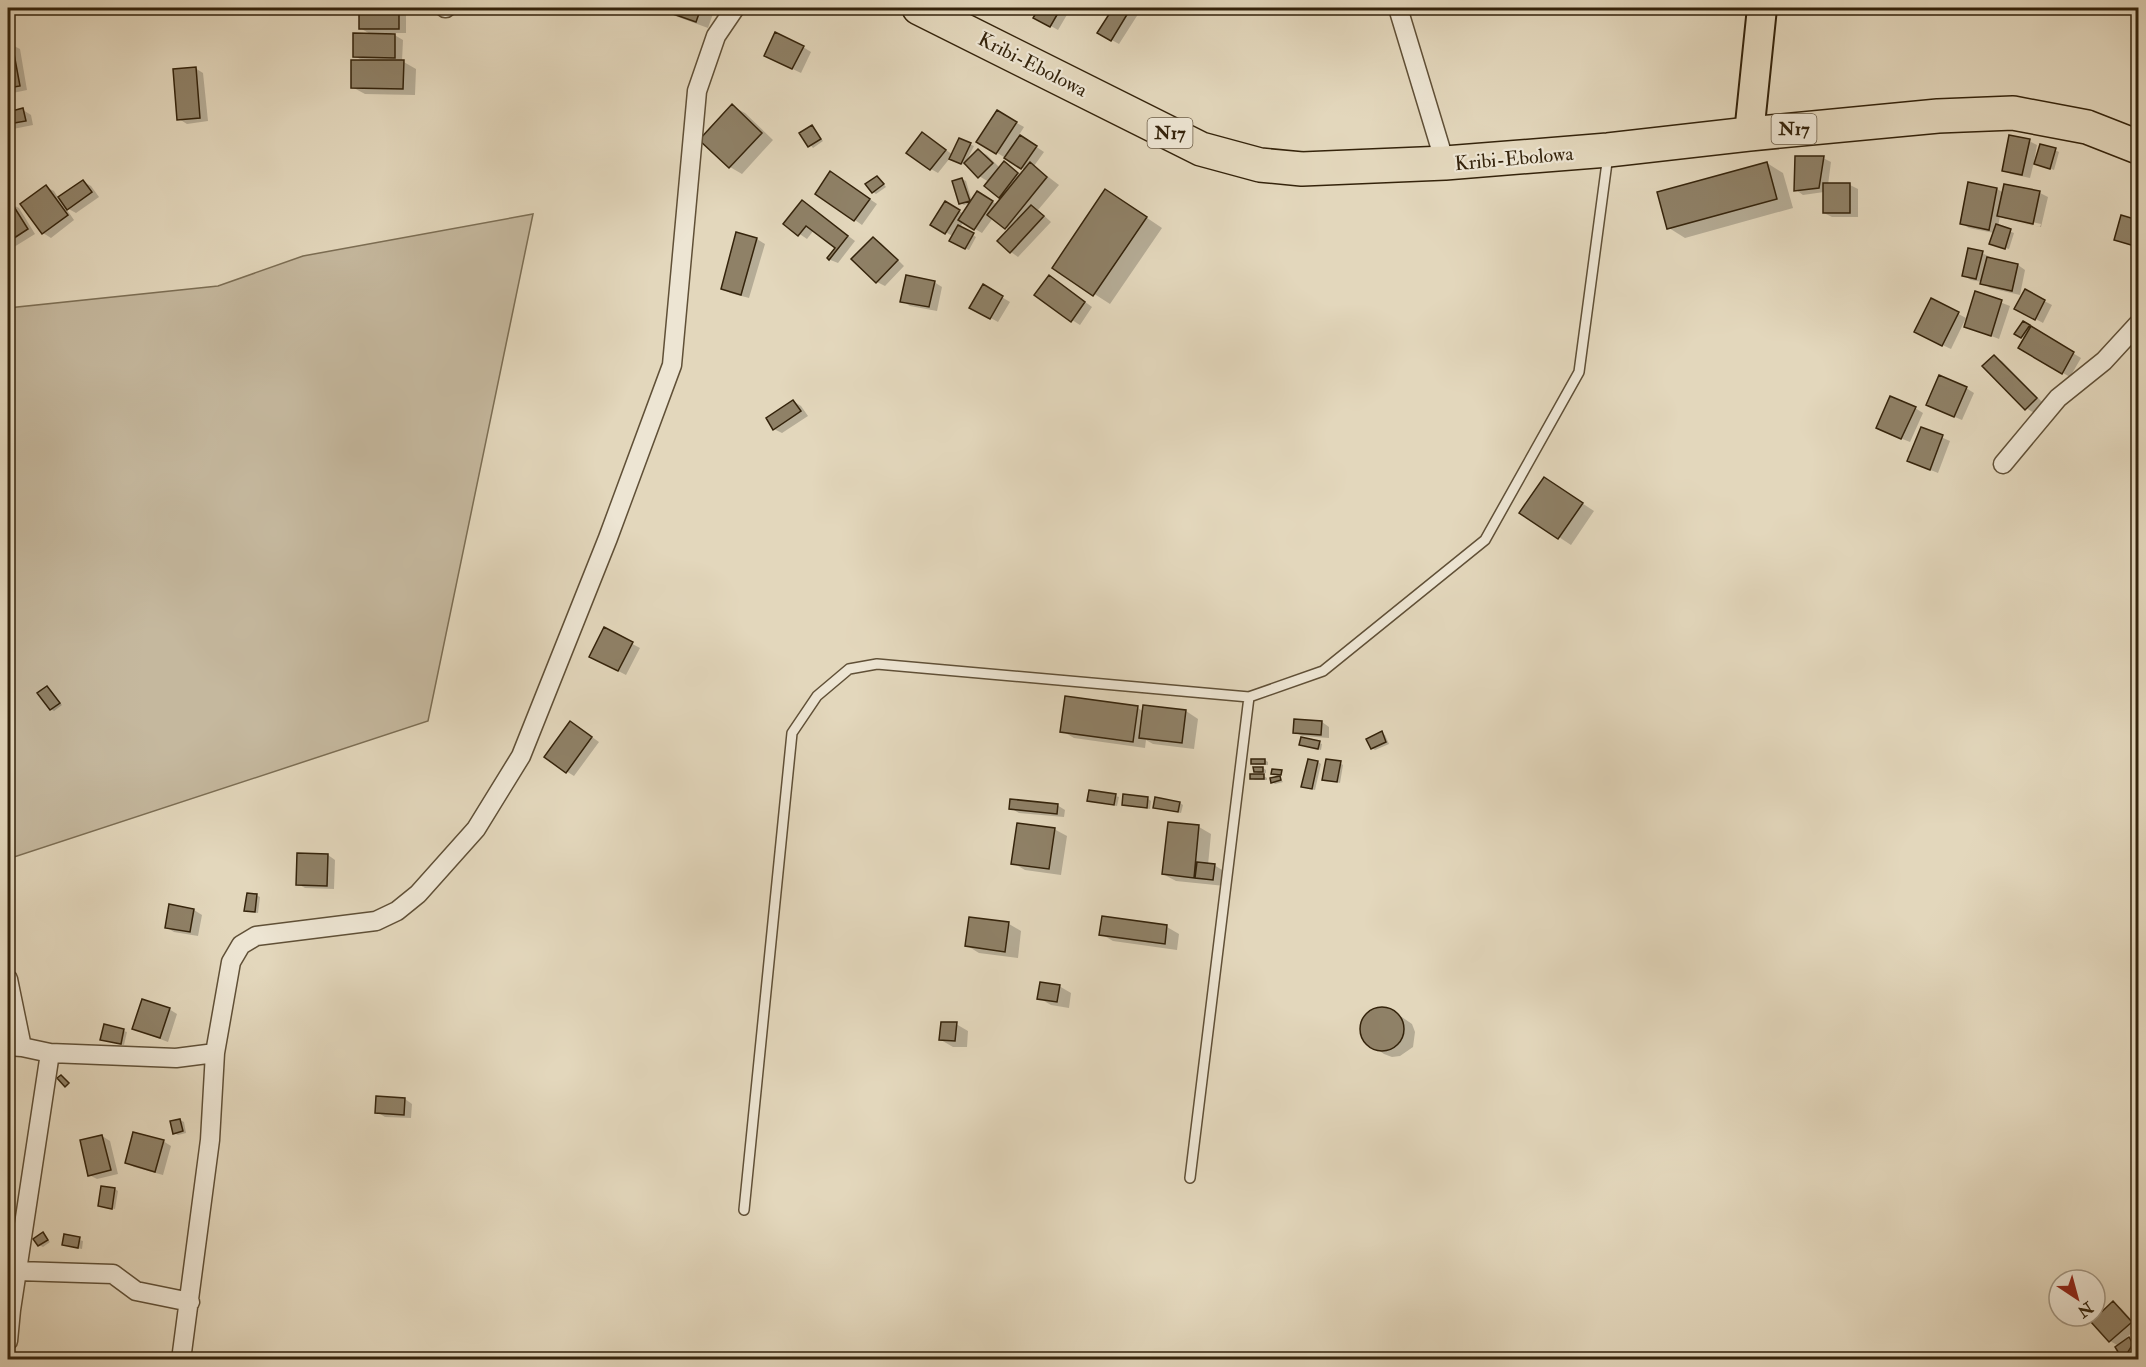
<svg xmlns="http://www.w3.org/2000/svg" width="2146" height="1367" viewBox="0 0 2146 1367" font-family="'IM FELL Double Pica',serif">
  <rect width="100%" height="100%" fill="#e3d7bc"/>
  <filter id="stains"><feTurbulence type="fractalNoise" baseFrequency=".00333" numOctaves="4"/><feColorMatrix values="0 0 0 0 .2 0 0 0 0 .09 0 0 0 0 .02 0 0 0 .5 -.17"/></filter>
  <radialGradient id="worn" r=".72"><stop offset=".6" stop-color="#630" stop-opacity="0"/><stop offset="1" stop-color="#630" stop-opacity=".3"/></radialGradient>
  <!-- green -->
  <path fill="#c5b89e" stroke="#7c6e54" stroke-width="1.5" d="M533 214 428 721 8 859V308L218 286 303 256Z"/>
  <!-- shadow -->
  <path fill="#0003" d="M361 8H400L406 11V33H391L403 40 402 61 416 69 415 95 365 94 352 87 363 61 355 56 372 35 360 28Z
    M659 8H715L708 28 670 14Z
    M1040 8H1059L1068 13 1058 30 1035 17Z
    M1115 8H1142L1119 44 1099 33Z
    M8 45H12L20 49 27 90 8 94Z
    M803 47 811 52 801 73 774 60Z
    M195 68 203 73 208 121 187 124 179 119Z
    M732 106 745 113 773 140 742 174 730 167Z
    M23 110 31 115 33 125 8 130V113Z
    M998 112 1024 127 1019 135 1044 152 1034 166 1059 185 1038 210 1051 222 1018 257 1011 252 1009 230 993 218 982 233 963 222 960 228 976 237 969 250 951 241 954 237 932 224 946 203 964 214 971 203 964 205 960 203 962 179 966 181 972 202 978 193 998 205 1003 198 989 182 979 176 966 163 965 165 950 158 938 173 931 169V139L953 155 960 140 974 146 966 162 979 151 987 155 1000 168 1004 163 1022 175 1025 170 978 141Z
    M812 127 823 141 813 148 801 134Z
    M2029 141 2037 145 2034 162H2036L2055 150 2059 152 2054 170 2034 162 2030 178 2011 174 2003 170Z
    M1823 158 1831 162 1828 185H1850L1858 189V217H1832L1824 213V192L1803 195 1796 190Z
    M1767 163 1783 173 1793 208 1685 238 1669 228Z
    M878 177 886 187 876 194 873 192Z
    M839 178 877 204 862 225 855 220Z
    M84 182 91 186 99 197 76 213 65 207 74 220 51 238 43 233 46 187 54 191 59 199Z
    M2006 185 2040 193 2048 197 2041 227 2006 220 2040 227 2041 224 2006 216V219L2000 216 1998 227 2014 233 2009 249 1994 245V233L1969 228 1961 223 1997 189 2004 193Z
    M1122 201 1162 228 1110 304 1054 268Z
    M11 204 19 208 35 234 14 247 8 243V206Z
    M810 207 855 241 838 263 828 259 837 248 814 230 807 239 785 224Z
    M2122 217 2138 222V248L2115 240Z
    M738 234 757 239 765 244 749 298 730 293 722 288Z
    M873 239 881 243 904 266 885 286 877 282Z
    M1982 253 1990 257V259L2018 265 2025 270 2020 295 1990 288 1982 282 1971 280 1963 275Z
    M1057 281 1092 307 1080 325 1072 320Z
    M934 282 942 287 937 311 910 306 902 301Z
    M983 286 1010 302 998 322 971 307Z
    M2025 291 2052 305 2043 323 2016 308Z
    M1976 293 2010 306 1999 339 1966 326Z
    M1932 300 1966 318 1951 349 1923 336Z
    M2023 323 2081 358 2070 377 2020 348 2025 339 2016 333Z
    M1994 357 2002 361 2043 403 2034 413 2026 408Z
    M1966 388 1974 393 1962 420 1936 409Z
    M793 401 801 406 808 416 782 433 774 429Z
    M1915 408 1923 413 1910 442 1885 432Z
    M1922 429 1950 441 1938 473 1909 461Z
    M1556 486 1594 511 1571 545 1521 512Z
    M604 629 640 648 626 675 599 661Z
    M47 687 62 705 54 711 51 709Z
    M1145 707 1186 711 1198 719 1194 749 1153 744 1146 740 1145 748 1074 738 1062 731 1138 708 1144 712Z
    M1322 722 1329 727V738L1302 736 1294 732Z
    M578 727 599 742 574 776 566 771Z
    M1382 733 1385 735 1389 744 1375 750 1372 748Z
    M1319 743 1322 744 1321 750 1301 744Z
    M1265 760 1268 762V765H1256L1253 763Z
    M1318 762 1321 764 1315 790 1306 788 1303 786Z
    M1340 763 1343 765 1340 783 1324 779Z
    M1263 768 1266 770V773H1259L1267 778V780H1255L1251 778 1263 776 1255 771Z
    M1279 777 1283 782 1275 784 1272 782Z
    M1115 796 1119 797 1117 806 1089 800Z
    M1148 799 1151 801 1150 809 1123 804Z
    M1180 803 1183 805 1181 813 1155 807Z
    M1057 805 1065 810 1064 817 1019 813 1011 808Z
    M1169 824 1199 827 1211 834 1208 865H1214L1227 873 1225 886 1176 881 1163 874Z
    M1054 829 1067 836 1061 875 1025 870 1013 863Z
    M328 855 335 860 334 889 305 888 298 884Z
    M256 895 260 897 258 913 249 912 246 910Z
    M170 906 194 910 202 915 198 936 174 932 166 927Z
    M1103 918 1167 927 1179 934 1177 950 1113 941 1101 934Z
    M1009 924 1021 931 1018 958 979 953 966 945Z
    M1059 986 1071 993 1069 1008 1051 1005 1039 998Z
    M1377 1008 1393 1011 1412 1024 1415 1032 1413 1047 1400 1056 1392 1057 1384 1054 1365 1041 1362 1026 1364 1018Z
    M169 1009 177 1014 168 1042 134 1029Z
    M956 1024 968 1031 967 1047H953L941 1040Z
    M105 1026 127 1032 124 1045 105 1041Z
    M405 1099 412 1104 411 1118 385 1117 377 1112Z
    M180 1120 184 1122 186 1133 178 1135 174 1133Z
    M102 1136 110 1141 118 1174 97 1179 89 1175Z
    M163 1141 171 1146 163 1175 134 1167 127 1163Z
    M115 1189 118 1191 115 1209 99 1206Z
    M43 1234 50 1242 43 1247 39 1245Z
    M65 1236 83 1241 82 1249 67 1246Z
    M2113 1303 2121 1308 2138 1327 2127 1337 2133 1341 2136 1347 2129 1360H2125L2117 1347 2119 1346 2110 1341 2093 1322Z"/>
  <!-- building -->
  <path fill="#8f8167" stroke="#34230b" stroke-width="1.5" d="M359 8H399V29H359Z
    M656 8H701L696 22Z
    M1039 8H1061L1050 27 1033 18Z
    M1113 8H1131L1111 41 1097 33Z
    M775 32 804 46 792 69 764 56Z
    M353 33 395 34V58L353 57Z
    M12 43 20 86 8 88V44Z
    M351 60H404L403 89 351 88Z
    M196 67 200 118 177 120 173 69Z
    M2138 74V92H2134Z
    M732 104 762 133 729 168 699 140Z
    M23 108 26 121 8 124V112Z
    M997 110 1017 122 996 154 976 142Z
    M812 125 821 139 808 147 799 133Z
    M922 132 946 150 930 170 906 153Z
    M1020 135 1037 146 1021 169 1004 158Z
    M2009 135 2030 139 2022 175 2002 171Z
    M959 138 971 143 961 164 949 159Z
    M2040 144 2056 148 2050 169 2034 164Z
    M978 149 993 163 978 178 964 163Z
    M1795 156H1824L1819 188 1794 191Z
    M1004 161 1018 173 999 198 984 186Z
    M1030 162 1047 177 1005 229 987 215Z
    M1767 162 1777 199 1667 229 1657 192Z
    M830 171 870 199 854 221 815 194Z
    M877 176 884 184 872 193 865 184Z
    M962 178 970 201 959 204 952 181Z
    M83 180 92 192 67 210 58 197Z
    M1968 182 1997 188 1989 230 1960 224Z
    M1823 183H1850V213H1823Z
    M2004 184 2040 191 2033 224 1997 216Z
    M46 185 68 215 42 234 20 204Z
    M1105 189 1147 217 1093 296 1052 268Z
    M977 191 993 201 974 230 958 220Z
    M802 200 848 236 829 260 827 258 835 248 806 226 798 236 783 224Z
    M945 201 960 210 945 234 930 225Z
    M11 202 28 229 8 242V204Z
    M1031 205 1044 216 1010 253 997 241Z
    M2121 215 2138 220V247L2114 240Z
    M1996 224 2011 229 2005 249 1989 244Z
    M958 225 974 233 965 249 949 241Z
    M736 232 757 238 741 295 721 289Z
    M873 237 898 260 876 283 851 259Z
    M1968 248 1983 251 1976 279 1962 276Z
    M1987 257 2018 264 2012 291 1980 284Z
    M906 275 935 281 929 307 900 302Z
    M1049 275 1085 302 1071 322 1034 295Z
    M983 284 1003 296 990 319 969 308Z
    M2025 289 2045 300 2035 320 2014 309Z
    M1975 291 2002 300 1991 336 1964 327Z
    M1931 298 1959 312 1942 346 1914 332Z
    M2023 321 2030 325 2021 338 2014 334Z
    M2031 326 2074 352 2062 374 2018 348Z
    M1994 355 2037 398 2025 410 1982 366Z
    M1939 375 1967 387 1954 417 1926 405Z
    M1890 396 1916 407 1901 439 1876 428Z
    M793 400 801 411 773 430 766 418Z
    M1921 427 1943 435 1930 470 1907 461Z
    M1544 477 1583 503 1558 539 1519 513Z
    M604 627 633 642 618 671 589 657Z
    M47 686 60 703 50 710 37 693Z
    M1065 696 1138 706 1133 742 1060 732Z
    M1143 705 1186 710 1182 743 1139 738Z
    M1294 719 1322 721 1321 735 1293 733Z
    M570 721 592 737 566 773 544 757Z
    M1382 731 1386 742 1371 749 1366 739Z
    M1301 737 1320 741 1318 749 1299 745Z
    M1251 759H1265V764H1251Z
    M1308 759 1318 761 1312 789 1301 787Z
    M1326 759 1341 761 1337 782 1322 780Z
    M1253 767H1263V772H1254Z
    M1272 769 1282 770 1281 775 1271 774Z
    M1250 774H1264V779H1250Z
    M1280 776 1281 780 1271 783 1270 778Z
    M1089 790 1116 794 1114 805 1087 801Z
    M1123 794 1148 797 1147 808 1122 805Z
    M1155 797 1180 802 1178 812 1153 808Z
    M1010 799 1058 804 1057 814 1009 809Z
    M1168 822 1199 825 1194 878 1162 874Z
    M1017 823 1055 828 1049 869 1011 864Z
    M297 853 328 854 327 886 296 885Z
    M1197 862 1215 864 1213 880 1195 878Z
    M247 893 257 894 255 912 244 911Z
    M169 904 194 909 190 932 165 928Z
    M1102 916 1167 925 1165 944 1099 935Z
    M969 917 1009 922 1005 952 965 946Z
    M1040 982 1060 985 1057 1002 1037 999Z
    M142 999 170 1008 160 1038 132 1029Z
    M1360 1029a22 22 0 1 1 44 0a22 22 0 1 1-44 0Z
    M941 1022H957L955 1041 939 1040Z
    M104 1024 124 1029 121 1044 100 1040Z
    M61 1075 69 1083 65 1087 57 1078Z
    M376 1096 405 1098 404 1115 375 1113Z
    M180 1119 183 1131 173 1134 170 1121Z
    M133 1132 164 1140 155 1172 125 1163Z
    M102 1135 111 1170 88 1176 80 1140Z
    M101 1186 115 1188 112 1209 98 1206Z
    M43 1232 48 1240 38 1246 33 1239Z
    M64 1234 80 1237 78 1248 62 1245Z
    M2113 1301 2132 1322 2109 1342 2091 1322Z
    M2129 1337 2133 1344 2123 1360 2115 1347Z
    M2138 1347V1360H2137L2132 1352Z"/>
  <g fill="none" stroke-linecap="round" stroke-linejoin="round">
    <!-- lane casing -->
    <g stroke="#605037" stroke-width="12">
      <path id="lane" d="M1190 1178 1249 697
        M744 1210 792 733 817 696 849 669 877 664 1249 697 1323 671 1485 540 1579 372 1608 155"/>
    </g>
    <!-- street casing -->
    <g stroke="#605037" stroke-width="21">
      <path id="street" d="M445 8H446
        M1398 8 1445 163
        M2003 464 2058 398 2104 361 2138 324
        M8 979 22 1047
        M8 1046 22 1047 50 1053 11 1310
        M50 1053 176 1058 215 1053
        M18 1271 113 1274 136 1291 190 1302
        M8 1310H11L8 1341
        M181 1360 210 1140 215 1053 231 962 241 945 256 936 376 921 397 911 418 894 476 829 521 756 608 538 672 365 697 91 716 36 735 8"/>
    </g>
    <!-- primary casing -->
    <g stroke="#34230b" stroke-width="32">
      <path id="primary" d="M1749 134 1762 8"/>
    </g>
    <!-- highway casing -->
    <g stroke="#34230b" stroke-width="36">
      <path id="highway" d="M919 8 1201 149 1260 165 1302 169 1445 163 1608 150 1749 134 1938 116 2013 113 2087 127 2138 147"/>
    </g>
    <!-- lane -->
    <use href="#lane" stroke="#ede5d3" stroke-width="9"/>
    <!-- street -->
    <use href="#street" stroke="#ede5d3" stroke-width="18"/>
    <!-- primary -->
    <use href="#primary" stroke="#e3d7bc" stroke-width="28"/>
    <!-- highway -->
    <use href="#highway" stroke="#e3d7bc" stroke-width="33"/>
  </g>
  <g text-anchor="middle" stroke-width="4.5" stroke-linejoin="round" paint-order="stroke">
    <!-- shield labels -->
    <g fill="#ede5d3" stroke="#6c5d47" stroke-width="1.5">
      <rect x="1771.5" y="114" width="45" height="30" rx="4.5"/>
      <rect x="1147.5" y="118" width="45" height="30" rx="4.5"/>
    </g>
    <g font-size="18" font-weight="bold" fill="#34230b">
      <text x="1794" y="135">N17</text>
      <text x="1170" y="139">N17</text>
    </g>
    <!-- street labels -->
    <g font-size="20" fill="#34230b" stroke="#ede5d3">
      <text transform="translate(1033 64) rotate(27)" y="7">Kribi-Ebolowa</text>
      <text transform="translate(1514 158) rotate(-5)" y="7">Kribi-Ebolowa</text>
    </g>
  </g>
  <!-- margin -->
  <rect width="2146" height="1367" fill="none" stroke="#e3d7bc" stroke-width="30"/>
  <rect x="9" y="9" width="2128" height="1349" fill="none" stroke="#34230b" stroke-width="3"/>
  <rect x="15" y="15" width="2116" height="1337" fill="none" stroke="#34230b" stroke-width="1.5"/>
  <!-- north arrow -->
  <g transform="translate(2077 1298) rotate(144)"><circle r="28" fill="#ede5d3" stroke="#a39783" stroke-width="1.5"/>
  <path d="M0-4.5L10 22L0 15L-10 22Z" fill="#8f2418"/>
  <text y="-9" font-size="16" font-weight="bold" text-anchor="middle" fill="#34230b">N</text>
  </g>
  <rect width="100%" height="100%" filter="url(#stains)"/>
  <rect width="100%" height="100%" fill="url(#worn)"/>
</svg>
